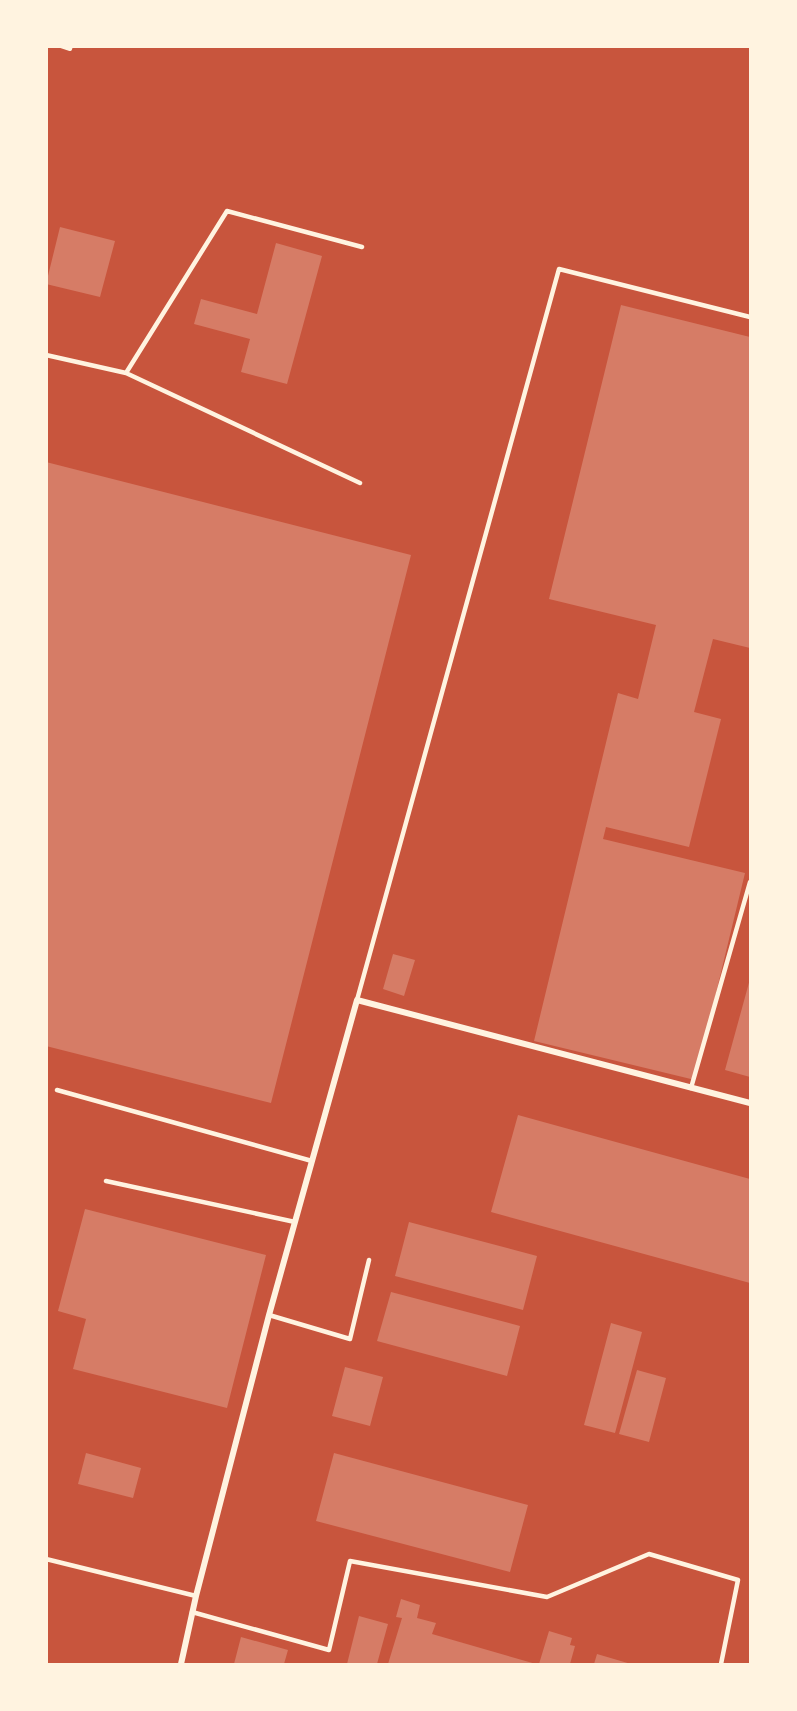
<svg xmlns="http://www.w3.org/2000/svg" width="797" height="1711" viewBox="0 0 797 1711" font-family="'Alegreya Sans',sans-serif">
  <rect width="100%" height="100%" fill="#c8553d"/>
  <!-- building -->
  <path fill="#d67c66" d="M60 227 115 241 100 297 46 284Z
    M276 243 322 256 287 384 241 372 250 339 194 324 201 299 257 314Z
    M621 305 750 337V648L713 639 694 712 721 719 689 847 606 827 603 839 745 873 695 1080 534 1041 618 693 638 699 656 625 549 599Z
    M46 462 411 555 271 1103 46 1046Z
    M393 954 415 960 404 996 383 989Z
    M750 979V1077L725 1070Z
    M518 1115 750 1179V1283L491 1212Z
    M85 1209 266 1255 227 1408 73 1369 86 1319 58 1311Z
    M409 1222 537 1256 523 1310 395 1276Z
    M391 1292 520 1326 507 1376 377 1341Z
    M611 1323 642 1332 615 1433 584 1425Z
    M345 1367 383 1377 370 1426 332 1416Z
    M637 1370 666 1378 649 1442 619 1434Z
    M86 1453 141 1468 133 1498 78 1484Z
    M334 1453 528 1505 510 1572 316 1521Z
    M401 1599 420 1605 417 1618 436 1623 432 1634 536 1664H388L402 1618 396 1617Z
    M359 1616 388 1624 377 1664H347Z
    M549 1631 572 1638 570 1645 575 1646 570 1664H539Z
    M241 1637 288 1650 284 1664H234Z
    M597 1654 631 1664H594Z"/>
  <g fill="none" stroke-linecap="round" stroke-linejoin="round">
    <!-- path -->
    <path stroke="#fff3e0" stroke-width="4" d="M61 46 70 49 71 46"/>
    <!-- service -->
    <path stroke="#fff3e0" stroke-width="4.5" d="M46 355 126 373 360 483
      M126 373 227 211 362 247
      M357 1000 559 269 750 317
      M691 1088 750 882
      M57 1090 312 1161
      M106 1181 295 1222
      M269 1315 350 1339 369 1260
      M46 1559 196 1596
      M192 1612 329 1650 350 1561 547 1597 649 1554 738 1580 721 1664"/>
    <!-- minor -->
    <path stroke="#fff3e0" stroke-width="6" d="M181 1664 196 1596 269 1315 357 1000 750 1103"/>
  </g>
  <!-- border -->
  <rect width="797" height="1711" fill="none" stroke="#fff3e0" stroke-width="96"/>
</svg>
